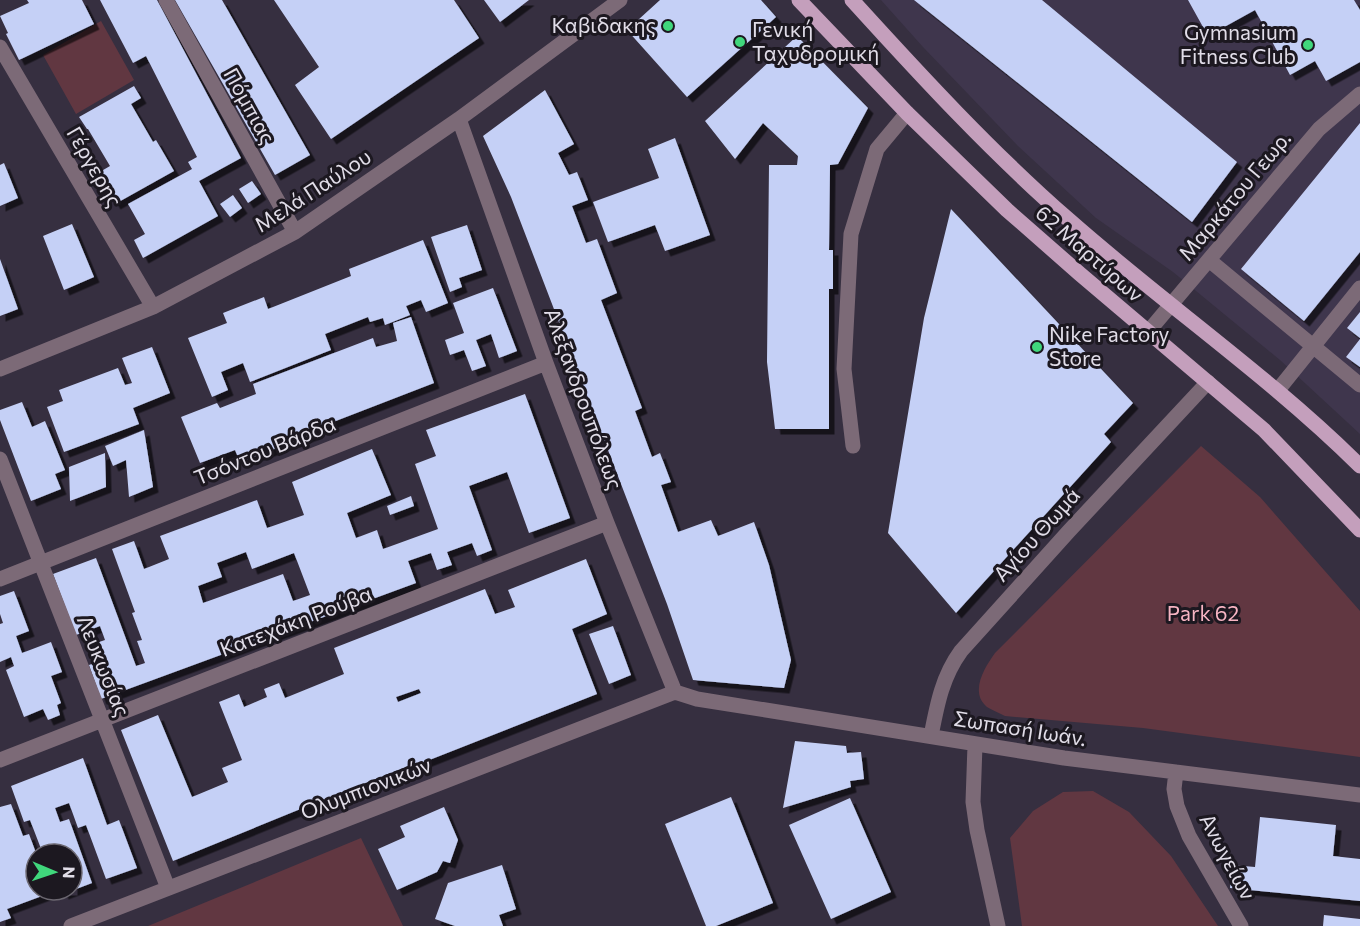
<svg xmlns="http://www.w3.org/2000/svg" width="1360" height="926" viewBox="0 0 1360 926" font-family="Commissioner,sans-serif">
  <defs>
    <filter id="shadow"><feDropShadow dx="5.5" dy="5.5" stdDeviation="0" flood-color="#0009"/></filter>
  </defs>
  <rect width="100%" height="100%" fill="#362f40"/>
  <!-- built -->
  <path fill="#3f364d" d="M881 0H1360V434L1280 360 1173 272 1096 218 1018 146 923 47Z"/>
  <!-- green -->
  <path fill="#613741" d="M101 21 134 80 76 114 43 55Z
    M1201 446 1260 497 1360 611V757L1143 728 1005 716C999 713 992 710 987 707 969 692 985 667 995 653Z
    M1093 791 1129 812 1171 856 1218 926H1022L1010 838 1033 811 1063 792Z
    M361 838 403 926H148Z"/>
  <!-- building -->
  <path fill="#c5d0f6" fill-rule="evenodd" filter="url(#shadow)" d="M27 0H82L94 24 19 60 6 34 8 33 0 16 29 3Z
    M100 0H157L241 158 199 181 218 216 143 258 134 240 145 234 128 204 192 169 188 162 197 157 146 56 133 63Z
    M175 0H222L310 155 275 175Z
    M274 0H454L479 38 331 139 295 85 319 67Z
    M484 0H529L500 22Z
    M660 0H761L776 17 687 97 627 30Z
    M914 0H1042L1237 162 1192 222Z
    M1188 0H1354L1360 10V62L1326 81 1315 61 1290 75 1255 10 1208 36Z
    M797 36 868 108 838 164 830 165 829 250H833V289H829V429H775L767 362 769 165H797L798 156 763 123 735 159 705 121Z
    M134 86 141 98 131 104 153 142 156 140 174 171 115 204 98 173 110 166 88 129H87L79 117Z
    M545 90 574 144 558 153 569 175 577 172 588 200 572 206 586 243 597 239 617 293 601 300 642 408 635 411 652 457 660 453 671 482 661 485 678 532 711 520 718 536 754 522 769 565 791 660 784 688 693 680 667 604 511 197 483 136Z
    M1360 123V252L1304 321 1241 269Z
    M675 138 710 235 665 251 655 225 608 242 593 202 659 178 648 149Z
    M4 163 18 198 0 206V165Z
    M252 181 261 194 248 203 239 189Z
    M233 195 242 208 230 217 220 204Z
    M951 209 1133 403 1104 434 1111 442 956 613 888 533 924 318Z
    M72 224 94 277 64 290 43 236Z
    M467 225 482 270 459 278 462 287 450 292 431 237Z
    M423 240 448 303 426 312 421 300 406 306 410 315 385 325 383 318 370 322 368 317 325 334 331 350 250 382 243 363 221 372 228 390 212 397 188 338 227 323 223 313 264 297 268 309 351 276 349 269Z
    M0 259 18 309 0 316Z
    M493 288 517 351 499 358 491 334 476 340 486 366 472 371 464 350 450 355 445 340 464 333 453 303Z
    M1360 312V338L1347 328Z
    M411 317 434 383 315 429 317 433 240 462 235 450 200 463 181 417 217 403 220 408 256 394 253 384 373 338 376 347 397 341 393 323Z
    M1360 339V367L1346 357Z
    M152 347 170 393 133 408 139 424 64 452 47 407 63 401 59 390 118 368 125 385 132 383 122 358Z
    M525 394 570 518 529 533 507 472 469 486 492 550 477 556 472 543 447 552 452 565 437 570 431 553 408 561 416 583 101 699 89 665 97 662 90 645 105 640 100 626 76 635 53 574 96 558 136 666 145 663 137 641 142 640 132 613 135 612 112 549 134 541 144 569 169 559 160 536 257 500 267 528 304 515 292 482 372 449 391 495 347 513 356 538 377 530 383 549 438 529 415 464 436 456 426 430ZM246 552 252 569 294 553 310 595 293 601 283 574 203 603 198 586 222 577 217 563Z
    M22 402 32 427 45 421 65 470 55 474 61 489 31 501 0 420V410Z
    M144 430 153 487 129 497 126 460 113 466 105 446Z
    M105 453 106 487 70 501 69 467Z
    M411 496 414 506 390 515 387 506Z
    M586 559 607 614 572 629 597 694 409 768 408 766 325 799 173 861 121 730 158 715 192 797 228 782 222 768 242 760 219 702 239 694 244 707 267 697 264 689 279 683 285 698 344 674 334 648 485 589 495 614 515 607 508 590ZM419 689 421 693 398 702 396 697Z
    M14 591 29 631 16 636 22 653 51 642 62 672 51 676 61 703 57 705 60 715 48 720 43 709 24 717 6 670 14 666 11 657 0 662V624L3 623 0 614V596Z
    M613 626 631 675 609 684 589 634Z
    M795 741 846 746 847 753 861 752 864 779 850 781 851 787 783 808Z
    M83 758 107 825 119 820 137 868 106 879 86 825 78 828 69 803 55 808 60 822 69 819 92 883 63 894 62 890H72V854H43L30 820 24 822 11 786Z
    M731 797 773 903 716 926H706L665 824Z
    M850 798 891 892 831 919 789 825Z
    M11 804 23 836 29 834 36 853V890H49L50 893 7 909 11 918 0 922V807Z
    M444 807 458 840 450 863 443 861 437 872 397 890 378 849 405 837 400 826Z
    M1260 817 1336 825 1333 856 1360 859V901L1230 888 1232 865 1255 867Z
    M502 865 516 909 499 915 503 926H455L435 919 448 883Z
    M1324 915 1360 919V926H1323Z"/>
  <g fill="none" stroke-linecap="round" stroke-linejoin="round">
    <!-- minor -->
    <path stroke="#7c6a77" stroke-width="15" d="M166 0 295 232
      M0 47 153 307
      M459 119 546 363 607 523 675 692
      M1209 260 1360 385
      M1148 332 1319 129 1360 94
      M0 369 153 307 295 232 459 119 620 0
      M1278 390 1360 288
      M853 446 844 369 851 234 877 149 907 113
      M0 459 168 888
      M0 579 546 363
      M675 692 697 699 1064 758 1360 795
      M931 736C937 705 942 677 961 651L1069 531 1208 382
      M975 745 973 802 977 830 998 926
      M0 760 607 523
      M1176 772 1174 789 1177 806 1189 836 1241 926
      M71 926 675 692"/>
    <!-- major -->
    <path stroke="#c49fbc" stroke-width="15" d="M799 0 907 113 1007 210 1080 274 1264 430 1360 530
      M852 0C921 76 992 153 1069 220 1164 304 1269 376 1360 466"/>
  </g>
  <!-- markers -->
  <g fill="#40d77c" stroke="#1c1820" stroke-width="2">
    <circle cx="668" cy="26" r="6"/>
    <circle cx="740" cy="42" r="6"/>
    <circle cx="1308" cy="45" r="6"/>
    <circle cx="1037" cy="347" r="6"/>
  </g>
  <g text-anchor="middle" stroke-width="6" stroke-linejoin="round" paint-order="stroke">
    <!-- poi labels -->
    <g font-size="21" fill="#e1dde8" stroke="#1c1820" text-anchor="end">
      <text x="656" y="33">Καβιδακης</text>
      <text x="752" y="37" text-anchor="start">Γενική<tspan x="752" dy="24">Ταχυδρομική</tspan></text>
      <text x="1296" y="40">Gymnasium<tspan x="1296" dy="24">Fitness Club</tspan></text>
      <text x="1049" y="342" text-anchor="start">Nike Factory<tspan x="1049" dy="24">Store</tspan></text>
    </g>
    <!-- street labels -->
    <g font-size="21" fill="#e1dde8" stroke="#1c1820">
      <text transform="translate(249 106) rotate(61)" y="7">Πόμπιας</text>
      <text transform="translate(94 167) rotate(60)" y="7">Γέργερης</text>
      <text transform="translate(313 191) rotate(-33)" y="7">Μελά Παύλου</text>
      <text transform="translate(1235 196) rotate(-50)" y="7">Μαρκάτου Γεωρ.</text>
      <text transform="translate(1089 254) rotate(41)" y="7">62 Μαρτύρων</text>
      <text transform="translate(583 399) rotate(70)" y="7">Αλεξανδρουπόλεως</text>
      <text transform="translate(265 451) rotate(-22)" y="7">Τσόντου Βάρδα</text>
      <text transform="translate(1037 535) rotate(-48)" y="7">Αγίου Θωμά</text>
      <text transform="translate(296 622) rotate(-21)" y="7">Κατεχάκη Ρούβα</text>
      <text transform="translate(103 666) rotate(68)" y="7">Λευκωσίας</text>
      <text transform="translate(1020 729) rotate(9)" y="7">Σωπασή Ιωάν.</text>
      <text transform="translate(366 789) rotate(-21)" y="7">Ολυμπιονικών</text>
      <text transform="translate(1227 857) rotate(62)" y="7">Ανωγείων</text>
    </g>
    <!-- park labels -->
    <g font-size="21" fill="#f6b4c2" stroke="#1c1820">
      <text x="1203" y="621">Park 62</text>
    </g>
  </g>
  <!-- north arrow -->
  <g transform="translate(54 872) rotate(92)"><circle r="28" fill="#1c1820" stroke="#6b6770" stroke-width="1.5"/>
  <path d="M0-4.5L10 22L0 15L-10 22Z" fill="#40d77c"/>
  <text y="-9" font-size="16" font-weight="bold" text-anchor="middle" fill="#e1dde8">N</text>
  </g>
</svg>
